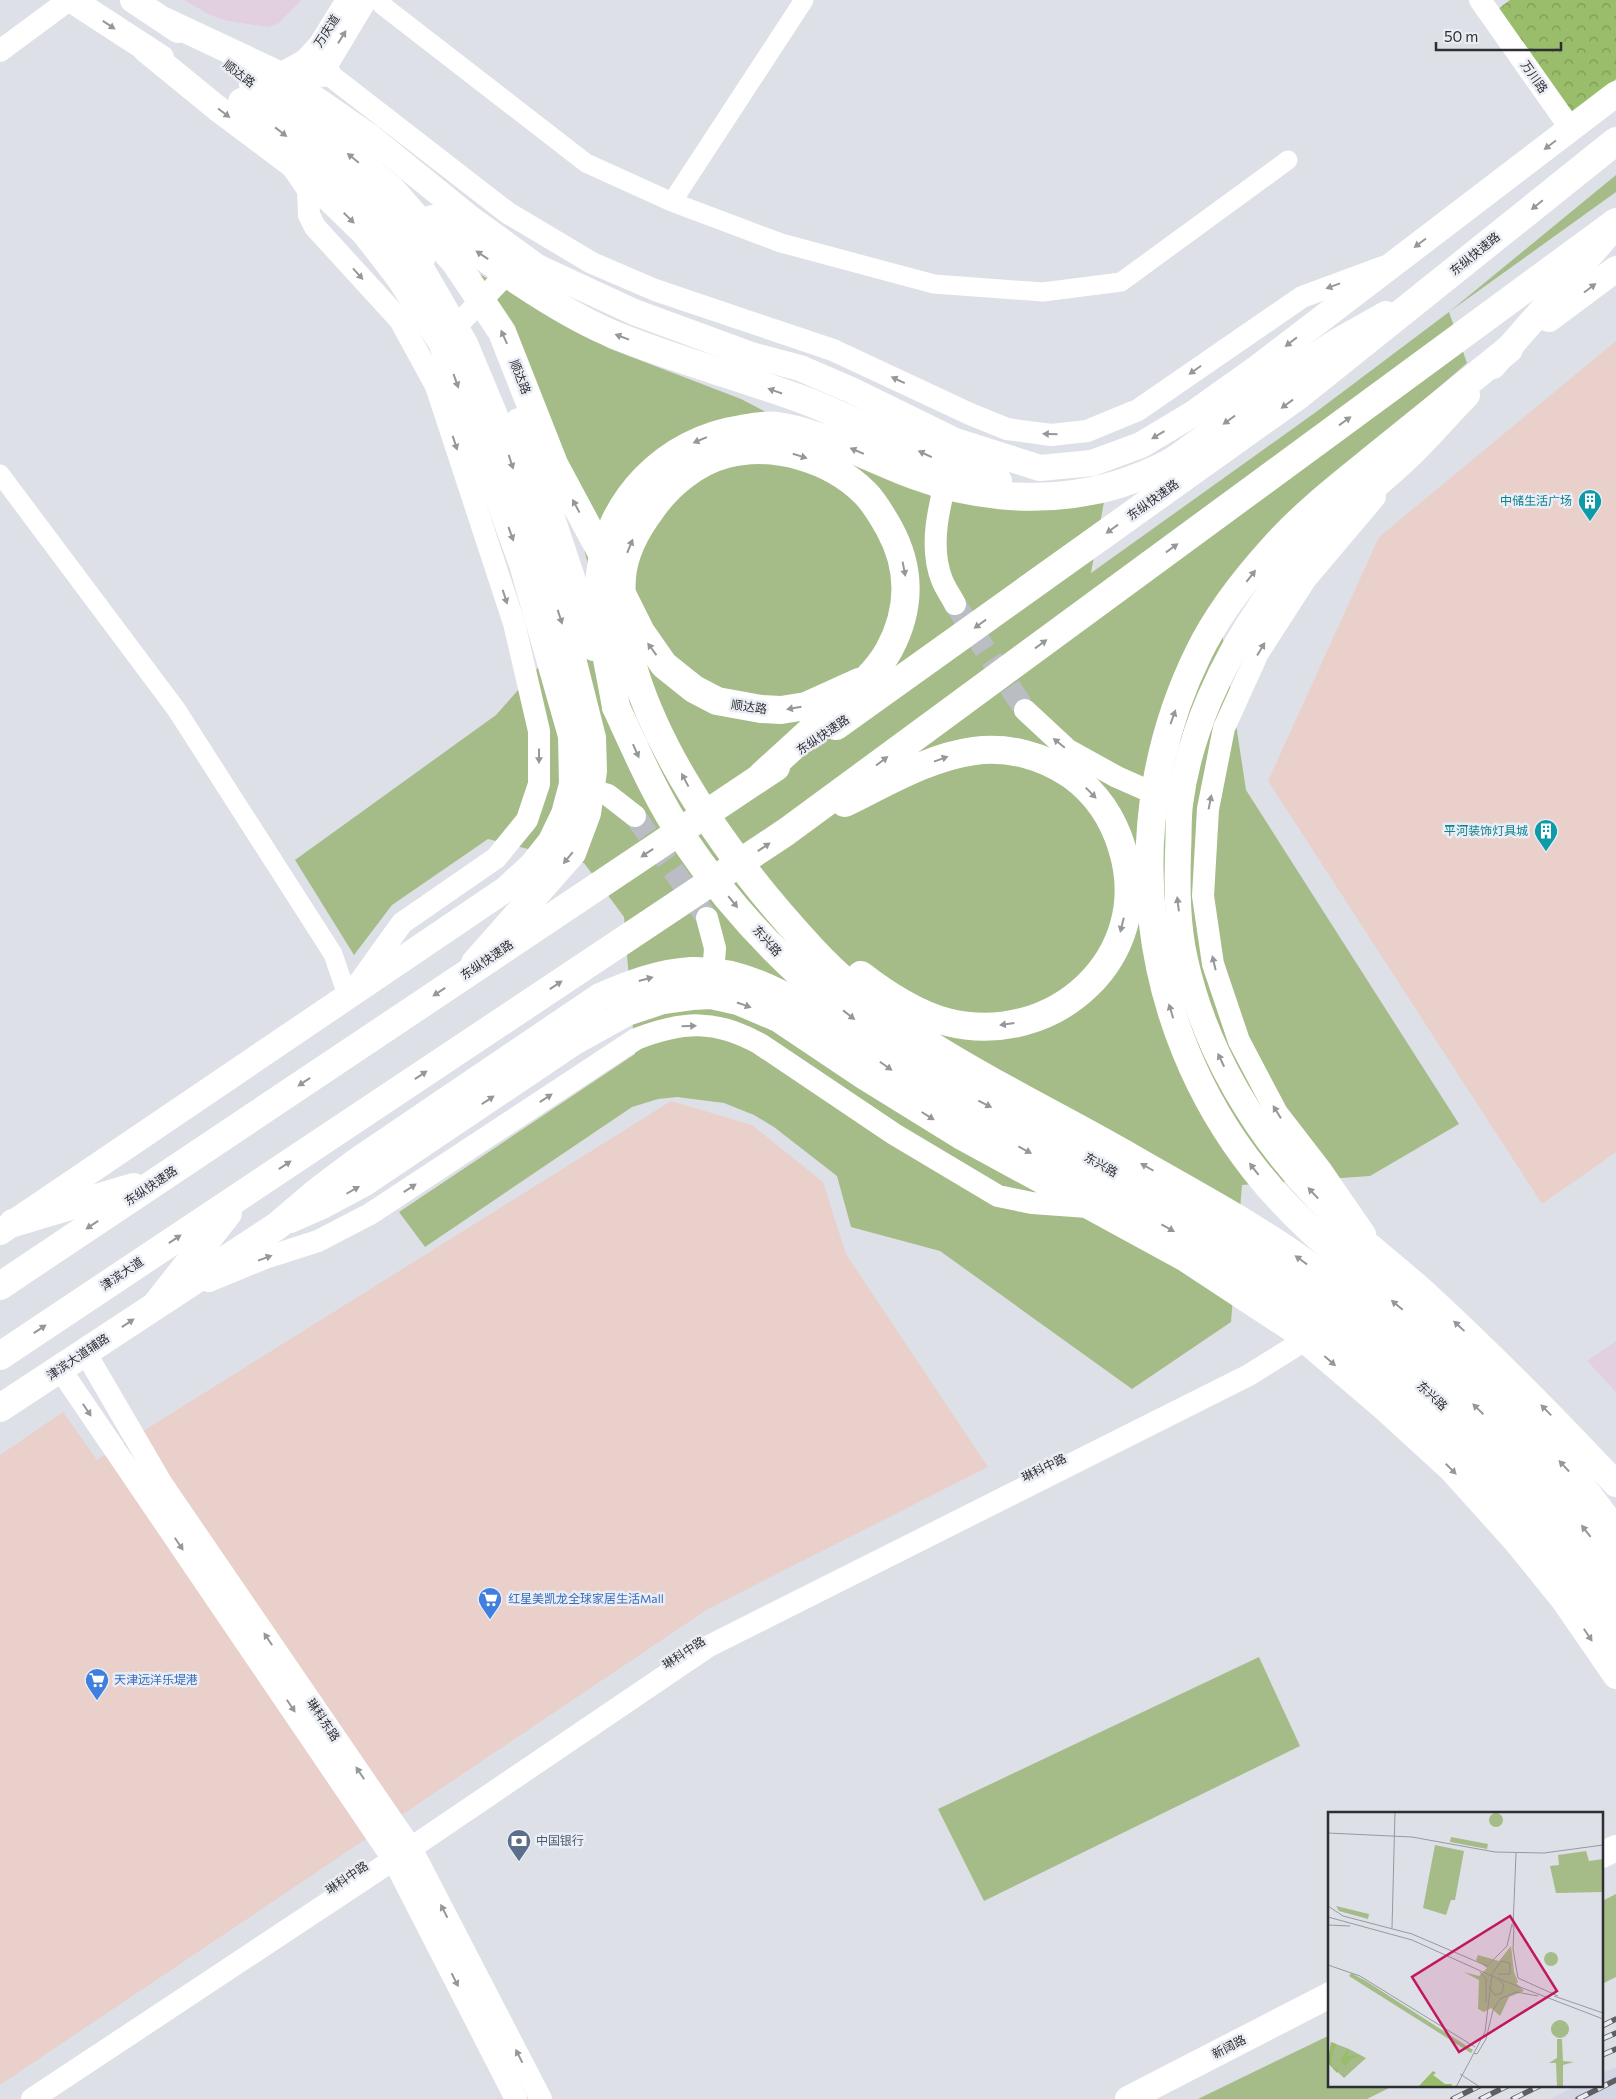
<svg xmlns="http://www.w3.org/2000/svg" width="1616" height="2099" viewBox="0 0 1616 2099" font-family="Commissioner,'Noto Sans SC',sans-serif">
  <defs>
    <pattern id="forest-crowns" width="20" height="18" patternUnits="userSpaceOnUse" patternTransform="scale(1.25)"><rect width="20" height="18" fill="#99bd6a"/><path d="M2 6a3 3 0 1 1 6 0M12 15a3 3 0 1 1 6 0" fill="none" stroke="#7d9a58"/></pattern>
  </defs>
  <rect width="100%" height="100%" fill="#dee0e8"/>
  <!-- commercial -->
  <path fill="#e9d0ca" d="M1616 341V1152L1542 1204 1268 781 1379 537Z
    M671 1101 752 1125 823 1182 846 1254 988 1467 708 1609 0 2085V1455L63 1412 97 1460Z"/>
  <!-- education -->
  <path fill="#e2d0e1" d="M184 0H302L279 23 268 27 227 21 210 15Z
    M1616 1341V1392L1587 1361Z"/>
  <!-- built -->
  <path fill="#d2d6e5" d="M1616 2067V2099H1550L1578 2085H1602V2073Z"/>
  <!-- forest -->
  <path fill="url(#forest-crowns)" d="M1510 0H1616V79L1571 115 1498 9Z"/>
  <!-- green -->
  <path fill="#a5bc88" d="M1616 175V192L1449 312 1467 363 1294 512 1217 599 1246 790 1459 1124 1370 1176 1242 1185 1231 1322 1132 1389 940 1251 851 1227 837 1176 774 1127 754 1115 724 1103 677 1097 658 1099 632 1107 425 1247 399 1212 635 1054 624 917 584 863 488 839 392 905 354 955 295 860 496 715 598 600 549 423 476 272 608 348 741 399 906 485 1104 502 1091 573 1316 412 1449 312Z
    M1259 1657 1300 1746 984 1901 938 1809Z
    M1616 1894V1977L1602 1984V1901Z
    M1330 2035V2085H1395L1367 2099H1198Z"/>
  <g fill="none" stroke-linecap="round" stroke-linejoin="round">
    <!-- tertiary-tunnel -->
    <path stroke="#bbbdc4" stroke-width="22" stroke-dasharray="22 11" stroke-linecap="butt" d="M955 604 1025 710
      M635 816 707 918"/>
    <!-- minor -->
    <path stroke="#fff" stroke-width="19" d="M382 5 586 163 672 202 781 243 934 284 1043 292 1121 282 1288 160
      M672 202 804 0
      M0 474 176 709 333 954 348 998"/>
    <!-- tertiary -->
    <path stroke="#fff" stroke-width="22" d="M1480 0 1571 129
      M0 51 69 0
      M279 74 331 76 508 213 592 263 655 290 833 350 970 414 1007 429 1051 435 1087 431 1138 410 1302 297 1383 267
      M280 74 305 60 319 45 347 0
      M331 76 327 65 366 0
      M295 171 308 190 309 215 315 227 400 320 436 386 514 623 539 731V784L527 820 496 858 402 923 356 987
      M444 339 519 261
      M949 468C940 503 928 545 942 580 945 588 951 596 955 604
      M1025 710 1068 750 1117 777 1169 800
      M576 785 608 795 635 816
      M707 918 715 948 712 989
      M1365 1234 1321 1170 1277 1113 1239 1041 1213 964 1203 896 1208 809 1224 728 1258 653 1305 580 1375 497
      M209 1281 265 1258 318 1241 370 1214 636 1039C683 1021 715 1019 760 1044L894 1134 998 1196 1032 1203 1088 1207
      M85 1352 162 1484 411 1848 541 2099
      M60 1369 393 1859 516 2099
      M32 2099 411 1848 709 1646 1249 1375 1305 1340 1315 1326"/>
    <!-- secondary -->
    <path stroke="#fff" stroke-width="26" d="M72 0 161 58
      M133 0 178 30
      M164 20 279 74 370 137 471 219 537 267 634 312 751 355 800 368 851 390 955 441 1040 468 1092 463 1141 445 1191 415 1257 368 1616 94
      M1549 319 1616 269
      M1493 366 1606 237
      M1467 395C1448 414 1430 436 1411 454 1380 484 1345 510 1313 540 1294 558 1277 582 1262 604 1222 662 1189 733 1180 804 1178 819 1179 836 1178 852 1177 888 1177 925 1185 960 1205 1051 1256 1135 1320 1201 1353 1235 1393 1264 1428 1296 1493 1356 1555 1419 1616 1484
      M290 1220 322 1206 365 1183 573 1043 627 1013 663 1001 692 997 711 996 738 1002 778 1019 863 1076 960 1136 1184 1258 1292 1329 1381 1405 1452 1470 1516 1541 1563 1599 1616 1676
      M0 1232 506 889 532 865 551 841 564 814 572 784 571 736 522 564 441 342 399 278 365 234 323 193 289 162 217 108 146 50
      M1602 1855 1616 1848
      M1128 2099 1330 1995"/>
    <!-- primary -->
    <path stroke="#fff" stroke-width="28" d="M253 84 326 135 391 189 455 262 502 332 554 464 600 550 641 632 664 665 694 689 717 701 761 709 781 710 806 706 859 682
      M242 102 364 198 421 259
      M432 219C486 259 550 307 610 333 676 361 747 378 814 404 875 429 934 463 998 481
      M407 246 464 344 504 440 564 627 592 738 593 771 587 813 572 853 475 963
      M1509 349C1466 384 1423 418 1380 453 1343 483 1305 512 1273 548 1245 579 1217 615 1199 652 1116 820 1139 1024 1255 1170 1305 1234 1372 1280 1432 1333 1462 1360 1489 1390 1517 1418 1535 1436 1554 1453 1570 1472 1586 1491 1601 1512 1616 1532
      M519 422 594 647
      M616 707C609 665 596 618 600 575 607 500 667 440 741 429 752 427 766 424 778 426 826 434 868 458 913 475 969 496 1032 503 1091 491 1115 487 1150 474 1171 462 1180 457 1188 450 1197 444 1217 429 1237 414 1257 400 1283 381 1308 361 1335 344 1352 334 1369 325 1386 315
      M0 1408 277 1226 317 1192 358 1161 600 997C630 984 659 973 691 971 770 968 836 1032 897 1073 928 1095 961 1114 994 1133 1057 1170 1125 1201 1188 1239 1229 1264 1271 1290 1309 1319 1429 1409 1530 1523 1616 1644"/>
    <!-- trunk -->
    <path stroke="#fff" stroke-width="28" d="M616 707C637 753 657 799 685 841 739 921 810 990 888 1045 937 1080 991 1106 1043 1134 1112 1171 1180 1209 1246 1251 1390 1344 1517 1466 1616 1606
      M836 726 1299 395 1616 141
      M760 777C784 755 807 734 831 712 852 693 875 675 889 650 911 609 911 568 889 528 882 516 875 503 865 493 831 459 774 442 727 454 696 462 669 484 651 510 636 530 624 552 622 577 613 705 729 860 812 949 898 1042 1015 1091 1123 1153 1181 1187 1241 1218 1297 1257 1418 1342 1530 1449 1616 1569
      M845 803C886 783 929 757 974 751 1008 746 1043 756 1071 775 1096 793 1113 818 1122 848 1156 957 1053 1049 947 1022 918 1015 884 993 861 975
      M13 1223 134 1187
      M0 1286 776 767
      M156 1305 228 1213
      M0 1356 786 832 1616 222"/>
    <!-- rail casing -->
    <g stroke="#5e5f63" stroke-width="5.5">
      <path id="rail" d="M1602 2026 1616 2019
        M1602 2039 1616 2033
        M1602 2055 1616 2049
        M1453 2099 1481 2085
        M1481 2099 1509 2085
        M1513 2099 1541 2085
        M1578 2099 1616 2080"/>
    </g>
    <!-- rail -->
    <use href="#rail" stroke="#ebedf5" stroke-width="4" stroke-dasharray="11" stroke-linecap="butt"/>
  </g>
  <!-- one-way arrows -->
  <defs><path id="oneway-solid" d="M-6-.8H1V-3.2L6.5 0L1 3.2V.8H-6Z" transform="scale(1.25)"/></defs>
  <g fill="#969798">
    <use href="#oneway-solid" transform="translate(109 25) rotate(34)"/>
    <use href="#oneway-solid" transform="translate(342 37) rotate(-58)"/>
    <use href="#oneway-solid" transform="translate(224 113) rotate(37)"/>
    <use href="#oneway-solid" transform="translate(281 132) rotate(38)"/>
    <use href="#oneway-solid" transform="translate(1550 145) rotate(143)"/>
    <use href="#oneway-solid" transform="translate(353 158) rotate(-141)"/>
    <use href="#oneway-solid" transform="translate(1537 205) rotate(141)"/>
    <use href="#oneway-solid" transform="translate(349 218) rotate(45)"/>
    <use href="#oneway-solid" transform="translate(1420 243) rotate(143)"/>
    <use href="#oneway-solid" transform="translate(482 255) rotate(-146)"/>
    <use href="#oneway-solid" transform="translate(358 274) rotate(48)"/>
    <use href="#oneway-solid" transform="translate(1333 286) rotate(160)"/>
    <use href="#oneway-solid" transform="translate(1590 288) rotate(-37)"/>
    <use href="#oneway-solid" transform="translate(504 337) rotate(-114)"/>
    <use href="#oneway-solid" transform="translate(622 337) rotate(-159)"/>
    <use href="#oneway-solid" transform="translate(1291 342) rotate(142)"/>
    <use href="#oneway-solid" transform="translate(1195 370) rotate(145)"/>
    <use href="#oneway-solid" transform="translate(898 380) rotate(-155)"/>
    <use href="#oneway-solid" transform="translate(456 381) rotate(70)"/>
    <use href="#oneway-solid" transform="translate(775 391) rotate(-161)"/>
    <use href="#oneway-solid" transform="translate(1287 404) rotate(144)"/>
    <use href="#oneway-solid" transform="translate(1229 420) rotate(144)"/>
    <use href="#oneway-solid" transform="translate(1345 421) rotate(-36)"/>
    <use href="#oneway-solid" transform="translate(1050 434) rotate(-178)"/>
    <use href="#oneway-solid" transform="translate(1158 435) rotate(149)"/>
    <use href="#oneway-solid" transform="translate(700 440) rotate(157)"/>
    <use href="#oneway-solid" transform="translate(455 443) rotate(72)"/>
    <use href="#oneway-solid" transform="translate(857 451) rotate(-157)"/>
    <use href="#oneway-solid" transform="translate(925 454) rotate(-155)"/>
    <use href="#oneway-solid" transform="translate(800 456) rotate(17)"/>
    <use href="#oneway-solid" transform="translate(511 462) rotate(72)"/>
    <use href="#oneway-solid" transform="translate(576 506) rotate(-118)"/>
    <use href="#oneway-solid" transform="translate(1112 529) rotate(144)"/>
    <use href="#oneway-solid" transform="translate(511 534) rotate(70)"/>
    <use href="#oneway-solid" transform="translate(630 546) rotate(-68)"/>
    <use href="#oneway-solid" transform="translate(1172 548) rotate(-36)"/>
    <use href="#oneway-solid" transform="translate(904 569) rotate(79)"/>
    <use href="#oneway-solid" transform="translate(1251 576) rotate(-52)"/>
    <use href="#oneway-solid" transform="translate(505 597) rotate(72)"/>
    <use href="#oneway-solid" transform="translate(560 617) rotate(72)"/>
    <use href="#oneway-solid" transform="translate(980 624) rotate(144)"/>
    <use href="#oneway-solid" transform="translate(1041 644) rotate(-36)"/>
    <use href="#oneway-solid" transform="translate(652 649) rotate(-126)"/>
    <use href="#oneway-solid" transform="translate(1261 649) rotate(-59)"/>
    <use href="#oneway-solid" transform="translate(794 708) rotate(170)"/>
    <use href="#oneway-solid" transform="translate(1173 717) rotate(-70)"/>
    <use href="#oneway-solid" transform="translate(1059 743) rotate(-141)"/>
    <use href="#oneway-solid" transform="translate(636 751) rotate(66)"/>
    <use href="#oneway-solid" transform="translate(539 756) rotate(90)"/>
    <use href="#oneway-solid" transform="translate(941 759) rotate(-20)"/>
    <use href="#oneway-solid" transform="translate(882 761) rotate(-37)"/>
    <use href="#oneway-solid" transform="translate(685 780) rotate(-118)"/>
    <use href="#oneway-solid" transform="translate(1091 793) rotate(46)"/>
    <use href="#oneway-solid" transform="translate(1210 802) rotate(-79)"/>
    <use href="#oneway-solid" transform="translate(764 847) rotate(-34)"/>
    <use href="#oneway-solid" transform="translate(647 853) rotate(146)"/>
    <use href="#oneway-solid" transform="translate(568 858) rotate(129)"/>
    <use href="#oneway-solid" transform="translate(733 902) rotate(51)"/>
    <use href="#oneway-solid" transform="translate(1178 904) rotate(-97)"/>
    <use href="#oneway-solid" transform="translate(1122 925) rotate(104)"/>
    <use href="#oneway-solid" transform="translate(1214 963) rotate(-103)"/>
    <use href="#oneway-solid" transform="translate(646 979) rotate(-15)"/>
    <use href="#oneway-solid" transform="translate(556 985) rotate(-34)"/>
    <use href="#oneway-solid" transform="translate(439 992) rotate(146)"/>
    <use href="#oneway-solid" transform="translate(744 1005) rotate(19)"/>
    <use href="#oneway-solid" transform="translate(1171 1011) rotate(-107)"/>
    <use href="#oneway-solid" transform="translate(849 1015) rotate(38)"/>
    <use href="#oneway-solid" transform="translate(1007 1024) rotate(172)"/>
    <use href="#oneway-solid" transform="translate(689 1026) rotate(-1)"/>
    <use href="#oneway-solid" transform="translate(1221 1060) rotate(-115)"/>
    <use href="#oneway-solid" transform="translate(886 1066) rotate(35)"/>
    <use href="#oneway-solid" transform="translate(421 1075) rotate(-34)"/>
    <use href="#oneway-solid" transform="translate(304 1082) rotate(146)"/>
    <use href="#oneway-solid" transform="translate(546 1098) rotate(-33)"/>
    <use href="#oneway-solid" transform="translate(488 1100) rotate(-34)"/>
    <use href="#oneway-solid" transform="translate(985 1104) rotate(27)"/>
    <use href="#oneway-solid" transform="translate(1277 1112) rotate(-122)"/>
    <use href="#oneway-solid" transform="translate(928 1116) rotate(32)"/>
    <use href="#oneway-solid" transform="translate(1025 1150) rotate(28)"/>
    <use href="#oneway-solid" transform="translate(285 1165) rotate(-34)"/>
    <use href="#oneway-solid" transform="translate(1147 1167) rotate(-150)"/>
    <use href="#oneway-solid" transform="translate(1254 1169) rotate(-128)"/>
    <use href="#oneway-solid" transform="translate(410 1188) rotate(-33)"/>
    <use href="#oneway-solid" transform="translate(353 1190) rotate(-30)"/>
    <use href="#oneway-solid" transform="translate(1313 1193) rotate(-133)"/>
    <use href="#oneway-solid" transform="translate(92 1225) rotate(146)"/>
    <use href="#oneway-solid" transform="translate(1168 1228) rotate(29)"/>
    <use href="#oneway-solid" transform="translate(175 1239) rotate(-34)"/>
    <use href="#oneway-solid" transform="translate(265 1258) rotate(-20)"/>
    <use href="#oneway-solid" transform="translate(1301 1260) rotate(-144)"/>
    <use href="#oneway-solid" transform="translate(1397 1305) rotate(-140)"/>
    <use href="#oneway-solid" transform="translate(128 1323) rotate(-34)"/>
    <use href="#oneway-solid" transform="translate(1459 1326) rotate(-137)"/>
    <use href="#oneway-solid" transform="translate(40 1329) rotate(-34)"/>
    <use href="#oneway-solid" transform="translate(1330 1361) rotate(41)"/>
    <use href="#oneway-solid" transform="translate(1478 1409) rotate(-136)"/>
    <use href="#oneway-solid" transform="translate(87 1410) rotate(56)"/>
    <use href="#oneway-solid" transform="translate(1546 1410) rotate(-134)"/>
    <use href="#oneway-solid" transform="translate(1564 1466) rotate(-133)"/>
    <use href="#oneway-solid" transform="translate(1451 1469) rotate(45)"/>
    <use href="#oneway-solid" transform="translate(1586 1531) rotate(-128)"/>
    <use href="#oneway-solid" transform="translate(179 1544) rotate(56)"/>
    <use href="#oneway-solid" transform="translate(1588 1635) rotate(56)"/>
    <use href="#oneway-solid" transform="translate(268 1639) rotate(-124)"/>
    <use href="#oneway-solid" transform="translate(291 1706) rotate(56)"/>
    <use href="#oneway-solid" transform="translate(360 1773) rotate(-124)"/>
    <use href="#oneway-solid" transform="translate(444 1911) rotate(-117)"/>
    <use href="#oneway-solid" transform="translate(455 1980) rotate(63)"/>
    <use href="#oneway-solid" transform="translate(519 2056) rotate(-117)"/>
  </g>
  <!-- icons -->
  <defs>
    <g id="building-pin" transform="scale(1.25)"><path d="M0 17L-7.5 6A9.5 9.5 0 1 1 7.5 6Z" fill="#0f9aa8" stroke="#ebedf5"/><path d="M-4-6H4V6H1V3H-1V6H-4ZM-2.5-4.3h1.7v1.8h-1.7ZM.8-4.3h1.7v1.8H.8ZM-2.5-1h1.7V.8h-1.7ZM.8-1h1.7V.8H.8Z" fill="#fff"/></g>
    <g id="supermarket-pin" transform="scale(1.25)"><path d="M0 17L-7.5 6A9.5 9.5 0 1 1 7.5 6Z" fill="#3f7fe0" stroke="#ebedf5"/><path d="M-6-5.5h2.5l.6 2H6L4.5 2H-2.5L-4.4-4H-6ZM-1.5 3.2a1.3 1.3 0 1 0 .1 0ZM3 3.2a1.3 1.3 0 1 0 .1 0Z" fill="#fff"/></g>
    <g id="bank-pin" transform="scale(1.25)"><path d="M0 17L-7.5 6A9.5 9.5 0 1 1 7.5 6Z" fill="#5c6f8a" stroke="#ebedf5"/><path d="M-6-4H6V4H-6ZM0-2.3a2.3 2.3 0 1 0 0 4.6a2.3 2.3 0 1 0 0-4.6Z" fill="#fff"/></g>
  </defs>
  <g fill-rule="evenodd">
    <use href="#building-pin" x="1590" y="501"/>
    <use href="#building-pin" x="1546" y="831"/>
    <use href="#supermarket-pin" x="490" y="1599"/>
    <use href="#supermarket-pin" x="97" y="1680"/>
    <use href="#bank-pin" x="519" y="1841"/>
  </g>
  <g text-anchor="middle" stroke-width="5" stroke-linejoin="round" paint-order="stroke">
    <!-- street labels -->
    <g font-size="12" fill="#2e2f32" stroke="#ebedf5">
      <text transform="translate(327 31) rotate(-57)" y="4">万庆道</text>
      <text transform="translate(239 74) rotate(37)" y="4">顺达路</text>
      <text transform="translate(1534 77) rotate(55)" y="4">万川路</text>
      <text transform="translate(1475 254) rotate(-39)" y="4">东纵快速路</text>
      <text transform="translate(520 377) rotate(69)" y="4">顺达路</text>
      <text transform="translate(1153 500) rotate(-36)" y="4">东纵快速路</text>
      <text transform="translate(749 707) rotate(8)" y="4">顺达路</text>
      <text transform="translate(823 735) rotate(-34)" y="4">东纵快速路</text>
      <text transform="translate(767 941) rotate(48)" y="4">东兴路</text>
      <text transform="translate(487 960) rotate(-34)" y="4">东纵快速路</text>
      <text transform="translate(1101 1165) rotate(29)" y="4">东兴路</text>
      <text transform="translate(151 1186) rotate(-34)" y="4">东纵快速路</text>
      <text transform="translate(122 1274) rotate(-34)" y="4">津滨大道</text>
      <text transform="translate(78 1357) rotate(-34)" y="4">津滨大道辅路</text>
      <text transform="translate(1432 1396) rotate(43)" y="4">东兴路</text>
      <text transform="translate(1044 1468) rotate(-26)" y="4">琳科中路</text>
      <text transform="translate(684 1653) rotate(-33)" y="4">琳科中路</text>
      <text transform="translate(323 1720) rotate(56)" y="4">琳科东路</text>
      <text transform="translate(347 1878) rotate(-34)" y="4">琳科中路</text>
      <text transform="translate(1229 2047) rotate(-27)" y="4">新阔路</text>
    </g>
    <!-- culture labels -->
    <g font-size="12" fill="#0d838f" stroke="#ebedf5" text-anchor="end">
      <text x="1572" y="505">中储生活广场</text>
      <text x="1528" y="835">平河装饰灯具城</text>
    </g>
    <!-- shop labels -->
    <g font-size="12" fill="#366cbe" stroke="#ebedf5" text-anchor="start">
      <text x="508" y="1603">红星美凯龙全球家居生活Mall</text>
      <text x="114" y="1684">天津远洋乐堤港</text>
    </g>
    <!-- service labels -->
    <g font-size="12" fill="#4e5e75" stroke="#ebedf5" text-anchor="start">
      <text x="536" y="1845">中国银行</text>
    </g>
  </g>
  <!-- overview -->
  <g transform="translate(1328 1812)">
    <rect width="275" height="275" fill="#dee0e8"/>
    <path d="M258 39 261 49 275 47 274 80 228 81 222 54 231 53 230 43ZM8 94 41 102 40 107 11 99ZM3 230 21 237 38 246 16 266 0 251Z" fill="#a5bc88"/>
    <path d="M3 230 8 232 3 248 5 255 11 258 9 261 0 251ZM18 238 21 240 19 244 32 243 22 248 18 254 12 249ZM105 259 108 261 105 263 117 272H124L123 275H90Z" fill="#99bd6a"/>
    <path d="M161 8a7 7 0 1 1 14 0a7 7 0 1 1-14 0ZM123 25 160 32 159 37 122 30ZM107 33 136 39 127 88H123L118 103 95 96ZM183 134 186 160 190 170 188 171 196 179 181 185 172 204 163 196 156 200 150 197 151 168 136 160 151 164 159 156 148 148 150 143 171 149ZM216 147a7 7 0 1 1 14 0a7 7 0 1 1-14 0ZM23 161 38 169 145 238 143 241 21 164ZM223 217a9 9 0 1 1 18 0a9 9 0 1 1-18 0ZM229 227H234L235 249 246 250 235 253V275H229L228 251H221L229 246Z" fill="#a5bc88"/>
    <path fill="none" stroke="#98999f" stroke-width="1" d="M0 21 84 25 167 40 216 41 275 33M0 94 15 104 84 122 159 154 179 134 184 112M0 105 84 128 166 165 275 207M0 113 22 114M186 114 185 137 190 166 230 184M185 115 188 41M64 116 67 0M0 153 32 164 147 235M152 160 158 167V191M161 175 167 183 174 181 176 173 171 168M226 184 275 201M146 241 149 242 158 227 165 198 172 187 188 180 210 184M132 262 152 275M128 275 157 220 164 162 173 149 182 151V162H170"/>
    <path fill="#c2185b" fill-opacity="0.15" stroke="#c2185b" stroke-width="2.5" d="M182 104 229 179 131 240 84 165Z"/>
    <rect width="275" height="275" fill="none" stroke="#2e2f32" stroke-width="2.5"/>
  </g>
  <!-- scale -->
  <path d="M1436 42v8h125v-8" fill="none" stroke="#2e2f32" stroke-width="2.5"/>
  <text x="1444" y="42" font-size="15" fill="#2e2f32" stroke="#ebedf5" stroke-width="4" paint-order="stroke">50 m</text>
</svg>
